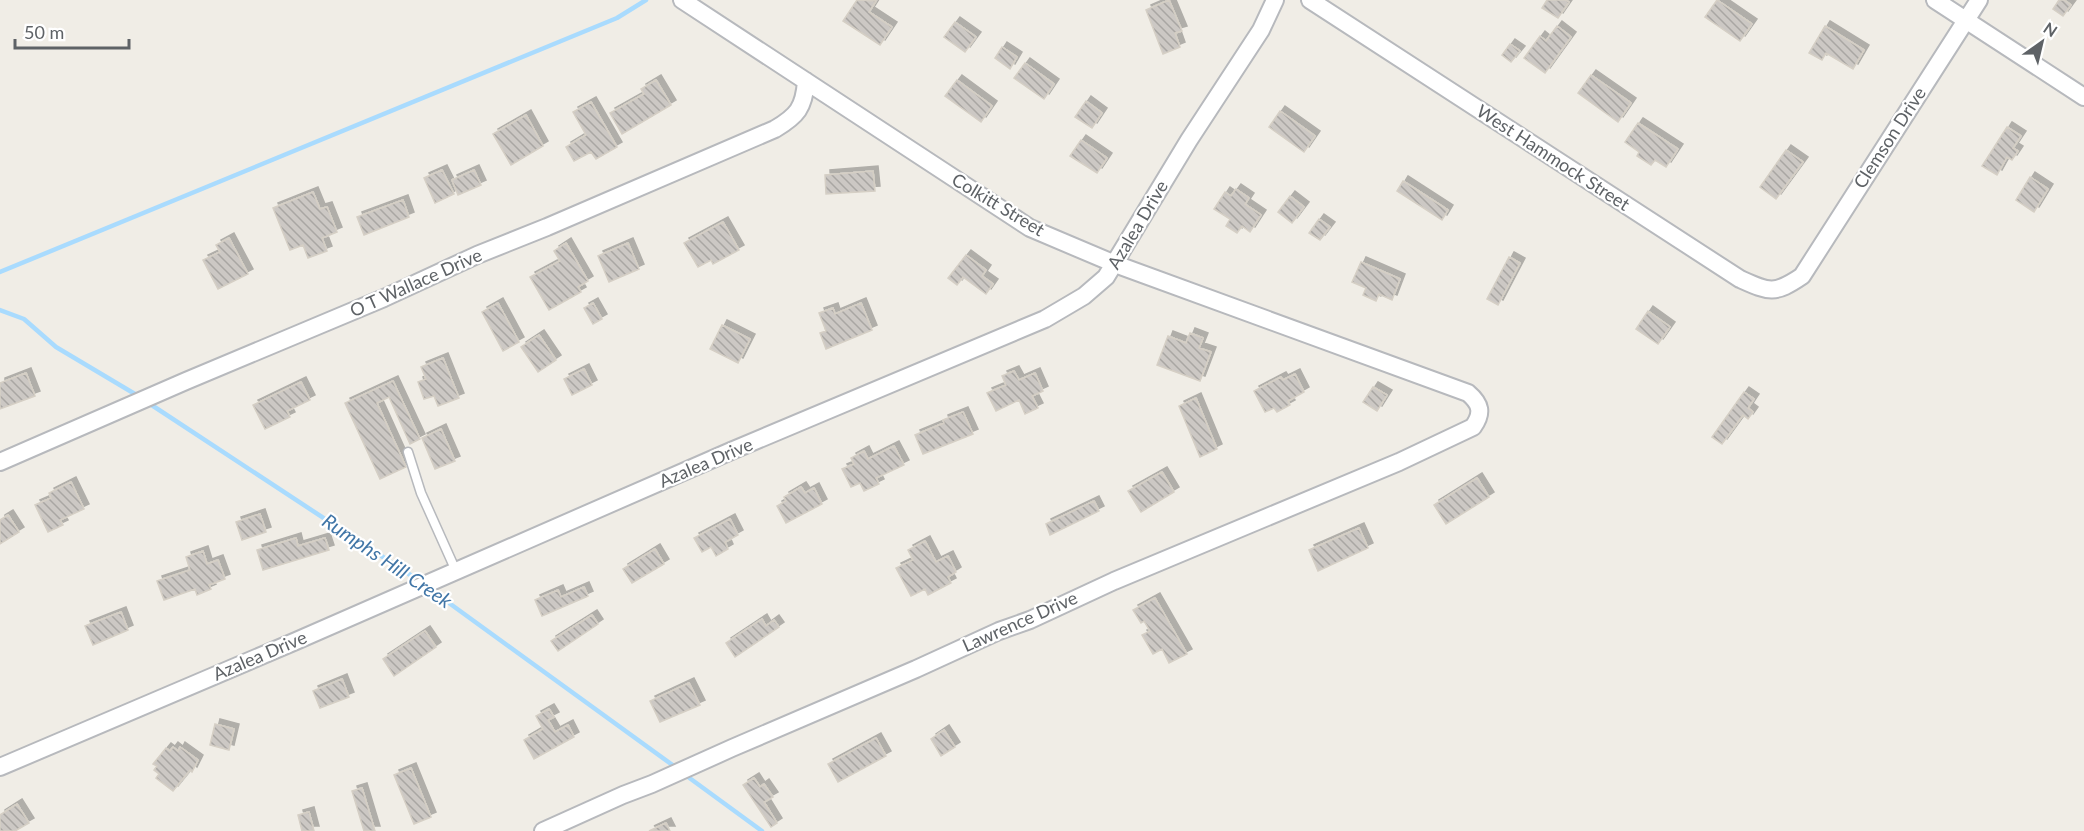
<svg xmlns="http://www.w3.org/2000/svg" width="2084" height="831" viewBox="0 0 2084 831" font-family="Lato,sans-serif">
  <defs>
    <pattern id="building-back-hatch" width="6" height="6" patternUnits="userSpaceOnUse" patternTransform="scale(1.5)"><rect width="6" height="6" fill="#ccc8c4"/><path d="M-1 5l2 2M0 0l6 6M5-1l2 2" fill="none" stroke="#a9a6a3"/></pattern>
    <filter id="shadow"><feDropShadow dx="5" dy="-5" stdDeviation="0" flood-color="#0004"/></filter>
  </defs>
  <rect width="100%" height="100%" fill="#f0ede6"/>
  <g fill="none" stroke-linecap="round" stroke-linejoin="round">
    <!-- stream -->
    <path stroke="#a9dbfe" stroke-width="4.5" d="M0 272 617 18 646 0
      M0 310 24 319 56 347 140 397
      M147 402 421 582
      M427 587 678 769
      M684 774 762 831"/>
  </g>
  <!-- building -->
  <path fill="url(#building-back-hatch)" stroke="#d5cfc5" stroke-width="1.5" filter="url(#shadow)" d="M857 0 876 1 869 12 892 27 880 45 843 21Z
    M1169 0 1182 31 1175 33 1180 47 1163 54 1146 10Z
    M1547 0H1565L1569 2 1558 18 1542 8Z
    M1717 0 1752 24 1740 41 1705 17Z
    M2059 0H2064L2071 5 2063 16 2053 9Z
    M955 22 976 37 965 52 944 37Z
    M1557 26 1571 37 1545 73 1524 58 1540 36 1546 41Z
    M1825 26 1864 50 1853 69 1826 53 1822 60 1809 53Z
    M1510 44 1520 51 1511 62 1502 55Z
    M1002 47 1017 57 1010 69 995 58Z
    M1025 63 1054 84 1044 99 1014 78Z
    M1591 75 1631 103 1618 122 1578 93Z
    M656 80 671 105 622 134 610 113 644 94 641 89Z
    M957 80 992 106 981 122 945 96Z
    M1086 101 1102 113 1092 128 1075 117Z
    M591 102 617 147 596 159 591 152 574 161 566 147 586 135 573 112Z
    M1280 111 1315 136 1304 152 1269 127Z
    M526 115 543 146 511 165 493 134Z
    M1638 123 1678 149 1666 167 1655 160 1651 165 1637 156 1639 152 1625 142Z
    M2007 127 2021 136 2013 148 2018 151 2012 160 2007 157 1997 175 1982 166Z
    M1081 140 1107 158 1097 173 1070 156Z
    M1786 150 1803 162 1776 199 1760 187Z
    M442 170 454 194 435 203 424 178Z
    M474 170 481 185 458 195 452 180Z
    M873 171 875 191 826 194 825 175Z
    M2030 177 2048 189 2034 212 2016 200Z
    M1403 181 1448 210 1442 220 1397 191Z
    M1236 189 1249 198 1245 204 1261 215 1250 232 1242 226 1237 233 1226 226 1230 219 1214 209 1225 192 1231 196Z
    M313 192 320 209 327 207 337 232 322 238 327 251 308 258 303 245 290 250 273 208Z
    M1290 196 1304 207 1292 223 1278 212Z
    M403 200 409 217 364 235 357 217Z
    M1319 219 1330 227 1320 240 1309 233Z
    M723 222 739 250 713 264 711 260 698 267 684 243Z
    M229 238 248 274 218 289 203 260 220 252 216 245Z
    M566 243 588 281 578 287 581 292 549 310 530 277 560 261 554 251Z
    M628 243 639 269 609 282 598 256Z
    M966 255 986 270 982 276 993 284 986 294 963 277 957 285 948 278Z
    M1509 257 1520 263 1498 305 1487 299Z
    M1361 262 1400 279 1392 300 1379 294 1376 301 1363 295 1366 288 1352 282Z
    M498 303 519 342 503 351 482 312Z
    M593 303 602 319 593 324 584 308Z
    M861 303 872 330 826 349 820 333 826 331 819 313 833 308 835 314Z
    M1648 311 1670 327 1658 344 1636 329Z
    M722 325 750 339 738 363 710 349Z
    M1190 333 1203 338 1199 348 1211 352 1200 381 1157 365 1168 336 1186 343Z
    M539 335 556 360 538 372 521 347Z
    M443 358 459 398 438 406 434 396 424 399 418 382 426 379 421 367Z
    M584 369 592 385 572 395 564 379Z
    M1014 371 1019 380 1035 373 1043 391 1032 396 1038 408 1025 414 1019 400 996 411 987 393 1006 385 1002 376Z
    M26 373 35 396 0 409V383Z
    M1295 374 1304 392 1288 401 1290 405 1277 412 1274 408 1265 412 1254 391 1281 377 1283 380Z
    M393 381 420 439 410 444 389 397 377 403 406 467 380 479 345 403Z
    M301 382 310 400 287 411 290 417 265 429 253 405Z
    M1373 387 1387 395 1377 411 1363 402Z
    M1744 392 1754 399 1748 408 1753 412 1748 419 1743 415 1722 444 1712 437Z
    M1196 398 1217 449 1200 457 1179 406Z
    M963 412 973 434 923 454 915 435 944 423 943 420Z
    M441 429 455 461 435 469 422 438Z
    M894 446 904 465 876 478 879 484 864 491 860 483 851 487 842 469 854 464 851 458 864 451 868 459Z
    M1162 472 1174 492 1141 512 1128 491Z
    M1477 478 1489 497 1446 524 1434 505Z
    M71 482 84 509 60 520 63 525 48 532 35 505 51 498 49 493Z
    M801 487 805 493 814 488 822 504 786 523 777 506 786 501 784 497Z
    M1094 501 1099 511 1050 535 1046 524Z
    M260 514 266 532 242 540 236 522Z
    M8 515 19 532 0 544V520Z
    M730 519 738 535 725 542 728 549 716 556 711 547 702 552 694 538Z
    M1359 528 1368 548 1318 571 1309 550Z
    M296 538 298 546 325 538 329 550 263 570 257 550Z
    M925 541 936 562 948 556 956 572 948 577 951 583 928 595 925 589 911 596 896 568 913 560 908 550Z
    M655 549 664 564 632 583 623 569Z
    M203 551 207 564 218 560 225 579 209 585 211 589 197 595 195 589 164 600 157 581 190 570 186 557Z
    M584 587 588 596 542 616 535 600 558 590 561 597Z
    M1155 598 1187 654 1169 663 1162 649 1153 654 1142 635 1150 631 1144 621 1141 623 1133 610Z
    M121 612 128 630 93 645 85 626Z
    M592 615 598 624 558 651 551 641Z
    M762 619 766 626 774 620 779 627 735 657 726 643Z
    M425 631 436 647 394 676 383 659Z
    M342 679 349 697 320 708 313 691Z
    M689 683 700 705 660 722 650 701Z
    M549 709 554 717 548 720 555 732 568 725 574 737 534 759 524 740 543 729 536 716Z
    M215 724 234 729 229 750 210 745Z
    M944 730 955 747 941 756 931 739Z
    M876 738 886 756 838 782 828 764Z
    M173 747 178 751 180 747 198 760 192 772 190 770 173 791 156 778 159 774 154 770 157 766 153 764 166 748 170 751Z
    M411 768 431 817 414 824 394 775Z
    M754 778 760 787 764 784 773 797 764 802 777 823 771 827 743 785Z
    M362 788 375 831H364L352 791Z
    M17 804 29 823 15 831H0V815Z
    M309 812 314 831H302L298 815Z
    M666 823 670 831H649Z"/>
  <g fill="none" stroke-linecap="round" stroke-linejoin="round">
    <!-- service casing -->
    <g stroke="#b7b9bd" stroke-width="11">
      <path id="service" d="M408 452 421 493 456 571"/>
    </g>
    <!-- minor casing -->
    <g stroke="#b7b9bd" stroke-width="20">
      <path id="minor" d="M1310 0 1740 279C1769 292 1774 295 1802 276L1979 0
        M1935 0 2084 97
        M0 462 186 381 384 298 477 255 547 227 775 129C797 116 804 108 806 81
        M0 767 296 641 731 451 1045 319 1084 296 1106 277 1189 140 1261 30 1275 0
        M543 831 623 795 652 784 732 748 916 669 999 631 1030 620 1114 581 1399 462 1473 427C1483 413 1481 404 1468 393L1115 264 1030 228 682 0"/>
    </g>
    <!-- service -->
    <use href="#service" stroke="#fff" stroke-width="8"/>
    <!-- minor -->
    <use href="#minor" stroke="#fff" stroke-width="16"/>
  </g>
  <g text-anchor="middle" stroke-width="4.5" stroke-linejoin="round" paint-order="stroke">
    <!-- street labels -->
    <g font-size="18" fill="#5e6266" stroke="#fff">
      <text transform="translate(1890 138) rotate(-57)" y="6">Clemson Drive</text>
      <text transform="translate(1553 158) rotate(33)" y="6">West Hammock Street</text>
      <text transform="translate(998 205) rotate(31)" y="6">Colkitt Street</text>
      <text transform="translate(1138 225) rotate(-59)" y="6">Azalea Drive</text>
      <text transform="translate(416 283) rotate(-24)" y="6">O T Wallace Drive</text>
      <text transform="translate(706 463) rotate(-23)" y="6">Azalea Drive</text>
      <text transform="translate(1020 622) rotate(-24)" y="6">Lawrence Drive</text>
      <text transform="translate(260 656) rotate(-23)" y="6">Azalea Drive</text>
    </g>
    <!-- water labels -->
    <g font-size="20" font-style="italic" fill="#4176a7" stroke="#fff">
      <text transform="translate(387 561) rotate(34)" y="7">Rumphs Hill Creek</text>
    </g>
  </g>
  <!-- north arrow -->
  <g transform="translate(2042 42) rotate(34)" stroke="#ffffff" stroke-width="4.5" paint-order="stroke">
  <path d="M0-4.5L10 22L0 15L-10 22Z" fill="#5e6266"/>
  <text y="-9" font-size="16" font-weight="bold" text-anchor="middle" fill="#5e6266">N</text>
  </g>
  <!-- scale -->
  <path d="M15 39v9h114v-9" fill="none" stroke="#5e6266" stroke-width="3"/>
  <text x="24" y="39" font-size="18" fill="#5e6266" stroke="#ffffff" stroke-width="4.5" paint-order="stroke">50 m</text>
</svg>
